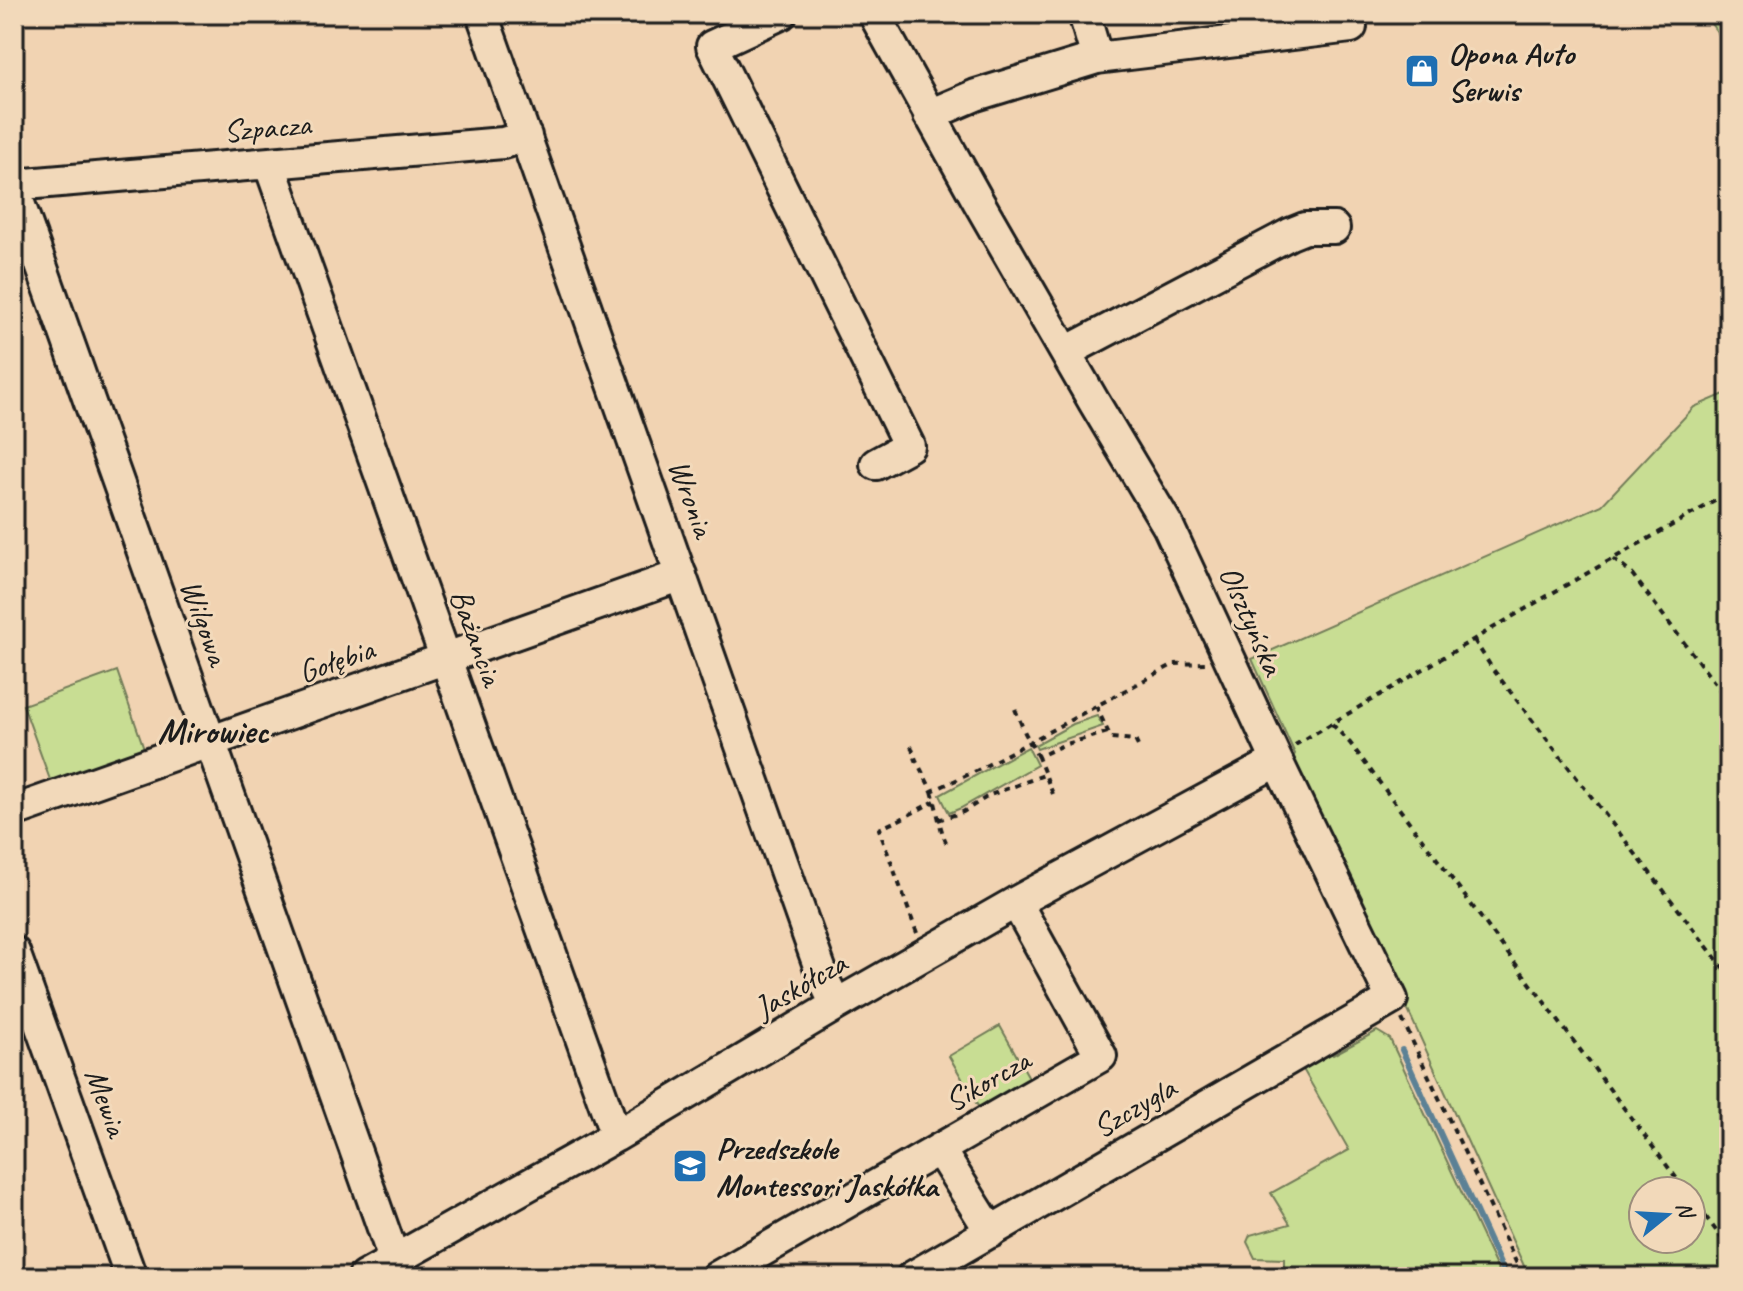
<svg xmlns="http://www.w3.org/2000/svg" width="1743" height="1291" viewBox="0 0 1743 1291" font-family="Caveat,sans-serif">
  <rect width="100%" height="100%" fill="#f1d3b2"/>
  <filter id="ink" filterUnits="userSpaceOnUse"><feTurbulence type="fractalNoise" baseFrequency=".0125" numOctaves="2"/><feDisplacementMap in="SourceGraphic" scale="16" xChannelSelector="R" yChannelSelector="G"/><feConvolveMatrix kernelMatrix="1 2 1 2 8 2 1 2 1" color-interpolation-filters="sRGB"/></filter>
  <g filter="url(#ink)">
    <!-- green -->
    <path fill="#c8dd93" stroke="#727c58" stroke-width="2" fill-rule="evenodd" d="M1700 14H1729V48L1706 17Z
      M1729 392V1277H1529L1293 757 1295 754 1252 659 1602 505 1694 407ZM1643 1191H1691V1239H1643Z
      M117 671 146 754 53 788 23 705Z
      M1097 716 1103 726 1037 749 1035 745 1073 724Z
      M1028 747 1037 765 961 808 949 813 940 795Z
      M1000 1026 1032 1083 982 1113 949 1056Z
      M1377 1031 1390 1039 1501 1277H1284V1259L1255 1258 1247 1242 1250 1235 1290 1224 1271 1193 1349 1150 1300 1064 1327 1049 1333 1055Z"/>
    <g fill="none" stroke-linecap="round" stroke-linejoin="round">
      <!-- stream -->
      <path stroke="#5b8195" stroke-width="6" d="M1402 1050 1506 1277"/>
      <!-- minor casing -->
      <g stroke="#1c1c1c" stroke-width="36">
        <path id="minor" d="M482 14 824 980 836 1005
          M781 14 712 46 909 446 876 464
          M874 14 978 201 1094 402 1168 526 1277 761 1392 999 912 1277
          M1097 58 1351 27 1348 14
          M929 115 976 95 1097 58 1084 14
          M269 163 616 1136
          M14 185 503 143 526 136
          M14 189 394 1259
          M1066 352 1290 234 1305 228H1334
          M14 811 681 575
          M14 952 131 1277
          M939 1149 991 1232
          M364 1277 616 1136 836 1005 1016 902 1277 761
          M717 1277 1101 1056 1016 902"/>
      </g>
      <!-- path -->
      <path stroke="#1c1c1c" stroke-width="4" stroke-dasharray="6 6" stroke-linecap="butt" d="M1613 559 1632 574 1729 702
        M1474 640 1492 668 1729 975
        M1096 706 1111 738 1135 740 1138 746
        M1015 709 1025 733 1038 757
        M1332 724 1350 743 1686 1191
        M1295 745 1554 592 1729 493
        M911 746 916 760 932 791 976 771 1174 664 1205 663
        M932 791C938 811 939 830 949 848
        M1053 794 1038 757 1063 745 1108 732
        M938 820 963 812 990 795 1044 775
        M917 933 879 829 901 819 935 801
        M1402 1019 1523 1277
        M1691 1197 1729 1248"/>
      <!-- minor -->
      <use href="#minor" stroke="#f2d9ba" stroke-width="30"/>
    </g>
  </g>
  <!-- icons -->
  <defs>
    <g id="shop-square" transform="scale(1.8)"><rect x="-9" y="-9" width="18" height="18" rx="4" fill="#1f6fb2" stroke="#f2d9ba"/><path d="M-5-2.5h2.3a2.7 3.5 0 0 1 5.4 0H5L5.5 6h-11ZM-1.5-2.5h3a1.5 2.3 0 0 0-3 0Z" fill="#fff"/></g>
    <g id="school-square" transform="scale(1.8)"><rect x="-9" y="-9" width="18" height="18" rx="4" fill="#1f6fb2" stroke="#f2d9ba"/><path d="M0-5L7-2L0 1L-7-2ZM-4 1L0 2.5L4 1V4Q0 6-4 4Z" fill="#fff"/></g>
  </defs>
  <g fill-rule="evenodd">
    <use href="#shop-square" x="1422" y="71"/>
    <use href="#school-square" x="690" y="1166"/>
  </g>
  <g text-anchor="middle" stroke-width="6" stroke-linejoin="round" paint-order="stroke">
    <!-- poi labels -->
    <g font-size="32" font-weight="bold" fill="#1c1c1c" stroke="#f2d9ba" text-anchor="start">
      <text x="1448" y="64">Opona Auto<tspan x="1448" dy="37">Serwis</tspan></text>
      <text x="716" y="1159">Przedszkole<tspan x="716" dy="37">Montessori Jaskółka</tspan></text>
    </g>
    <!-- street labels -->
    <g font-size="32" fill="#1c1c1c" stroke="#f2d9ba">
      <text transform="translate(267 127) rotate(-5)" y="11">Szpacza</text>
      <text transform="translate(692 498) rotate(70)" y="11">Wronia</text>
      <text transform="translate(1252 620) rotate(66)" y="11">Olsztyńska</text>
      <text transform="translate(205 622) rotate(70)" y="11">Wilgowa</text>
      <text transform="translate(477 637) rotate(70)" y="11">Bażancia</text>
      <text transform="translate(336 660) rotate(-19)" y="11">Gołębia</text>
      <text transform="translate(800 985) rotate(-30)" y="11">Jaskółcza</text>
      <text transform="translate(987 1080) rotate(-30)" y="11">Sikorcza</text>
      <text transform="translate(107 1102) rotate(70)" y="11">Mewia</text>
      <text transform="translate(1134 1107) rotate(-30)" y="11">Szczygla</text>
    </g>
    <!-- quarter labels -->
    <g font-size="36" font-weight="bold" fill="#1c1c1c" stroke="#f2d9ba">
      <text x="213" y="743">Mirowiec</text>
    </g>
  </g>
  <!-- margin -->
  <rect width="1743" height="1291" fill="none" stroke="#f2d9ba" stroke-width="48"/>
  <rect x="24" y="24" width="1695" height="1243" fill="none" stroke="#1c1c1c" stroke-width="3" filter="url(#ink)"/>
  <!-- north arrow -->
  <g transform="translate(1667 1215) rotate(72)"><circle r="38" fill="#f2d9ba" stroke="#9c8d7b" stroke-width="2"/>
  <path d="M0-6L14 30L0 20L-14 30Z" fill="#1f6fb2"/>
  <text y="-12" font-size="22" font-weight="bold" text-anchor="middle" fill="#1c1c1c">N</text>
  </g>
</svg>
